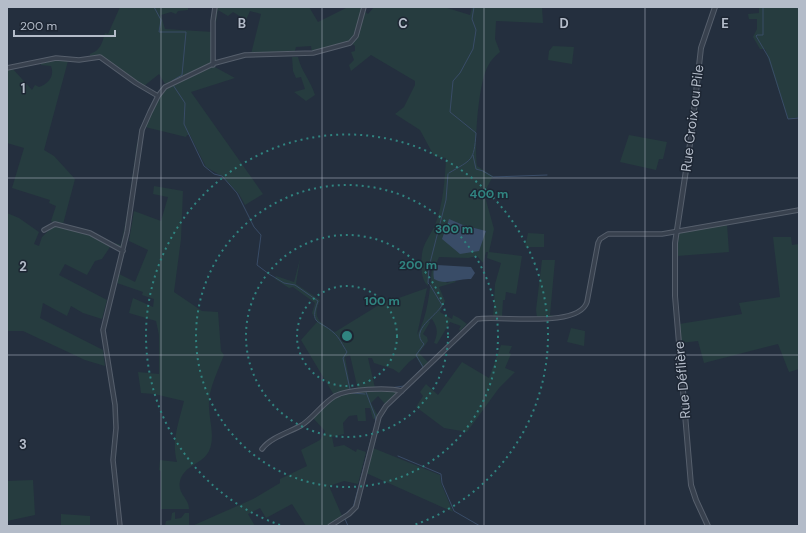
<svg xmlns="http://www.w3.org/2000/svg" width="806" height="533" viewBox="0 0 806 533" font-family="'DM Sans',sans-serif">
  <rect width="100%" height="100%" fill="#242f3e"/>
  <!-- green -->
  <path fill="#263c3f" fill-rule="evenodd" d="M120 7H188V10L178 11 176 14 171 12 161 15 165 29 213 32 211 63 165 84 159 74 144 86 115 67 105 58 97 55 90 56V54C101 50 102 43 105 33L108 34Z
    M216 7H309L318 22 348 7H363L355 34 350 41 312 53 311 46 296 47 294 54H251L261 14 250 11 246 20 233 12 228 16 218 10 216 22H214Z
    M374 7H444L470 15 472 7H542L543 23 496 21 495 39 500 52C495 56 491 60 488 66 478 83 474 146 477 166L493 176 484 193 494 229 489 252 522 256 516 294 506 292 505 300H503L502 317 493 318 495 284 501 263 487 258 488 252H486L483 263 477 256 468 258 439 257 434 269 447 283 454 280 456 282 439 287 445 301 440 312 452 319 453 315 459 318 467 324 460 331 459 329 461 326 450 322 437 344 434 343C438 333 438 328 432 319L429 321 430 322 423 334 427 337 428 341 419 353 428 362 422 367 416 357 409 362 399 373 393 369 374 363 372 358H368L375 388 358 390 350 355 345 357 351 390 334 395 301 340 317 322 312 313 315 303 293 287 289 288 275 279 276 276 294 282 300 259 296 284 320 300C312 319 319 322 335 332L392 297 393 300 427 288 417 335C428 316 430 289 432 268L429 269 428 286C420 279 421 263 422 254 423 244 431 234 435 225 443 205 445 179 446 158L434 156 420 130 395 114 404 107 415 85V81L371 55 351 71 349 65 354 60 351 52 355 51V46L351 43 354 41 364 11 368 14ZM463 225 485 231 443 240Z
    M759 7H799V117L788 119 765 49H760L753 37 757 29V19H749L748 14 759 13Z
    M553 46 574 47 572 64 548 60 549 51Z
    M292 57H298C301 71 311 81 315 95L306 101 294 92 305 89 301 77 296 78 293 71Z
    M58 59 68 61 44 150 54 156 75 179 63 224 89 230 111 242 121 245 128 210 137 143H138L132 194 121 248 96 235 54 223 51 221 56 206 49 203 50 200 12 188 24 148 7 143V70L12 68 32 90 35 85 39 87C48 84 55 76 51 66L41 65V62Z
    M213 66 235 78 191 92 263 194 245 205 239 194 223 177 206 167 190 135H187L186 137 145 127C151 113 156 96 169 86Z
    M629 135 667 142 663 159H659L656 170 620 162Z
    M154 186 183 191 181 239 174 292 202 311 218 312 221 351 224 355C219 368 209 389 209 402 208 417 216 437 209 451 203 464 184 465 180 481 177 494 189 498 189 509H161V471L159 470 160 460 177 462C171 441 179 422 184 401L154 394 141 393 138 372 159 374V335L156 321 129 313 133 298 153 307 154 299 142 295 143 292 117 283 119 274 135 282 148 250 129 241 134 211 161 221 168 197 153 194Z
    M7 213 19 218 39 232 34 244 39 246 42 237 54 225 90 234 110 247 102 259 95 261 87 275 65 264 59 275 107 300 102 319 83 313 71 306 67 316 43 303 40 318 103 350 105 366 85 360 23 331H7Z
    M727 224 729 252 677 256V235L681 232Z
    M528 233 544 234V247H525Z
    M773 237H791L792 245 799 244V369L789 372 778 344 704 363 698 341 680 343 679 324 742 314 739 303 780 297Z
    M542 260H555L550 315 554 316 537 318 536 310Z
    M571 328 585 331 584 346 567 342Z
    M501 345 512 346 509 353 511 354 505 368 515 372 499 388 467 432 444 428 416 407 423 396 420 392 426 384 438 395 462 362 489 378Z
    M388 391 397 392 385 404 378 396 371 403 378 416 377 418 373 419 370 408H365L366 421H358L357 415 349 416 343 423 344 434 332 437 334 447 344 445 356 452 357 449 366 452 358 484 344 481 329 486 342 516 326 526H306L292 504 266 518 260 508 248 514 255 526H192L253 499 280 483V479L307 466 301 450 320 440 325 431 313 418 335 398 351 392Z
    M373 448 440 475 441 483 453 512 366 473Z
    M33 480 35 515 7 521V481Z
    M175 512V519L181 518 185 513H189V526H165L166 521 171 520 172 513Z
    M61 514 90 516V526H61Z"/>
  <!-- water -->
  <path fill="#394c67" d="M449 219 463 225 486 231 479 251 460 254 442 239Z
    M437 265 471 267 475 273 471 279C459 278 445 286 434 279 433 273 433 269 437 265Z"/>
  <g fill="none" stroke-linecap="round" stroke-linejoin="round">
    <!-- stream -->
    <path stroke="#394c67" stroke-width="1" d="M154 7 161 20 159 32H186L182 75 172 81
      M763 7V35H757L756 36 769 58 788 119 799 118
      M792 7 799 8
      M173 85 185 103 184 124 204 166 214 174 222 176 237 193 254 227 261 235 257 265 269 274 284 283 295 285 318 301C309 326 319 319 334 333 339 337 343 346 347 352L343 358 350 389
      M473 155 476 169 483 171 493 177 547 175
      M449 173C472 159 474 162 476 133L450 112 453 81 460 73 473 49 476 30 472 19 474 7
      M429 284 428 283 429 267 446 200 448 174
      M416 374 423 367 416 355 424 344C409 330 437 316 442 305L430 285
      M390 388 404 386
      M366 392 375 416 376 423
      M352 393 365 394
      M398 456 441 474 442 483 454 511 480 526
      M353 508 371 440
      M343 516 350 510
      M345 519 348 526"/>
    <!-- minor casing -->
    <g stroke="#565f6c" stroke-width="5.5">
      <path id="minor" d="M213 65V21L215 7
        M7 68 56 58 79 60 100 57 136 83 158 96
        M44 230 55 224 90 233 123 251
        M262 449C271 437 290 432 302 425 314 417 322 404 335 396 348 389 387 387 402 391
        M120 526 113 460 116 428 115 405 103 330 127 232 142 130 150 112 158 96 165 87 215 63 245 55 313 53 350 43 356 36 364 7
        M330 526 349 514 356 507 379 417 386 406 477 319C500 315 578 329 587 302L598 243 600 239 608 234H662L799 210"/>
    </g>
    <!-- tertiary casing -->
    <g stroke="#565f6c" stroke-width="6">
      <path id="tertiary" d="M708 526 696 500 691 485 675 296V243L691 137 701 48 715 7"/>
    </g>
    <!-- minor -->
    <use href="#minor" stroke="#38414e" stroke-width="3.5"/>
    <!-- tertiary -->
    <use href="#tertiary" stroke="#38414e" stroke-width="4"/>
  </g>
  <!-- grid -->
  <path fill="none" stroke="#b4bcc9" stroke-width="1" stroke-opacity="0.55" d="M161 7V526M322 7V526M484 7V526M645 7V526M7 178H799M7 355H799"/>
  <!-- distance rings -->
  <g fill="none" stroke="#308480" stroke-width="2" stroke-dasharray="2 4">
    <circle cx="347" cy="336" r="50"/>
    <circle cx="347" cy="336" r="101"/>
    <circle cx="347" cy="336" r="151"/>
    <path d="M280 525A201 201 0 1 1 414 525"/>
  </g>
  <g text-anchor="middle" stroke-width="3" stroke-linejoin="round" paint-order="stroke">
    <!-- street labels -->
    <g font-size="14" fill="#b4bcc9" stroke="#1d2633">
      <text transform="translate(692 118) rotate(-83)" y="5">Rue Croix ou Pile</text>
      <text transform="translate(682 380) rotate(-95)" y="5">Rue Déflière</text>
    </g>
  </g>
  <g font-size="13" text-anchor="middle" font-weight="bold" fill="#b4bcc9" stroke="#1d2633" stroke-width="3" stroke-linejoin="round" paint-order="stroke">
    <text x="242" y="28">B</text>
    <text x="403" y="28">C</text>
    <text x="564" y="28">D</text>
    <text x="725" y="28">E</text>
    <text x="23" y="93">1</text>
    <text x="23" y="271">2</text>
    <text x="23" y="449">3</text>
  </g>
  <circle cx="347" cy="336" r="6" fill="#308480" stroke="#1d2633" stroke-width="2"/>
  <g font-size="12" text-anchor="middle" font-weight="bold" fill="#308480" stroke="#1d2633" stroke-width="3" stroke-linejoin="round" paint-order="stroke">
    <text x="489" y="198">400 m</text>
    <text x="454" y="233">300 m</text>
    <text x="418" y="269">200 m</text>
    <text x="382" y="305">100 m</text>
  </g>
  <!-- border -->
  <rect width="806" height="533" fill="none" stroke="#b4bcc9" stroke-width="16"/>
  <!-- scale -->
  <path d="M14 30v6h101v-6" fill="none" stroke="#b4bcc9" stroke-width="2"/>
  <text x="20" y="30" font-size="12" fill="#b4bcc9" stroke="#1d2633" stroke-width="3" paint-order="stroke">200 m</text>
</svg>
